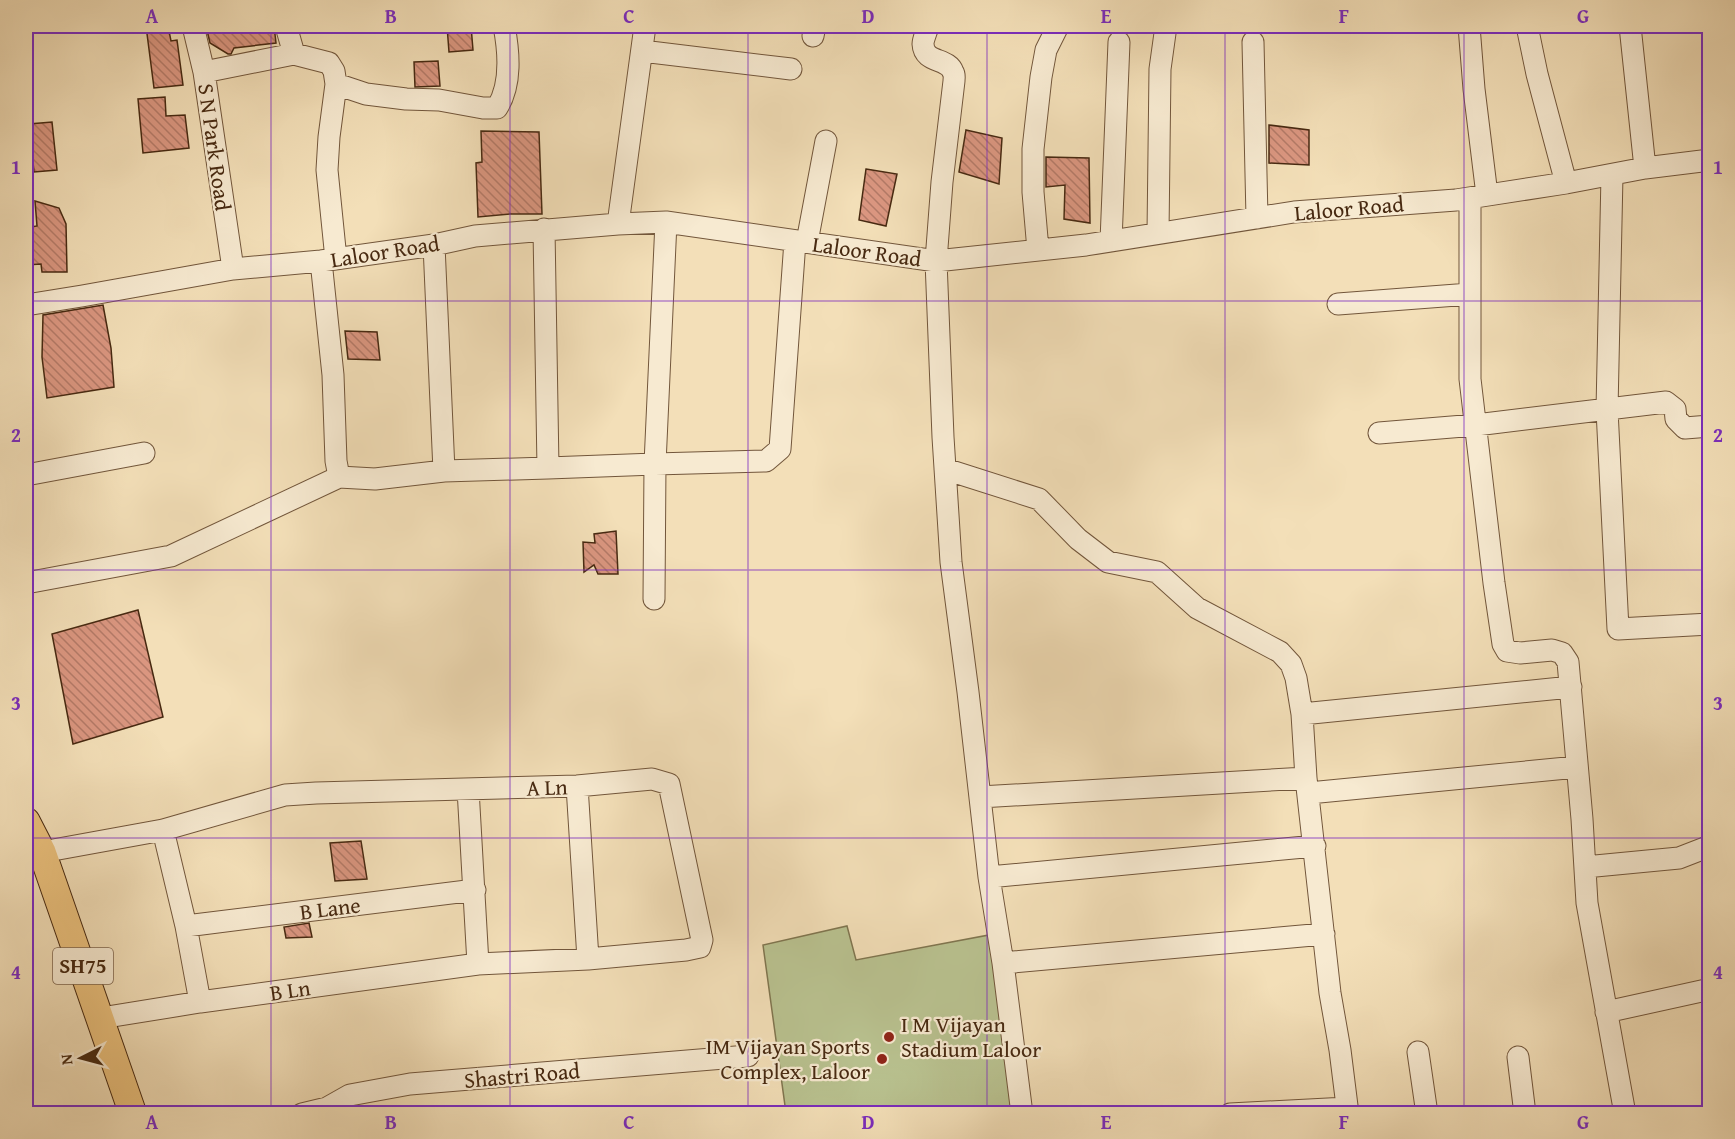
<svg xmlns="http://www.w3.org/2000/svg" width="1735" height="1139" viewBox="0 0 1735 1139" font-family="'Gentium Book Plus',serif">
  <defs>
    <pattern id="building-back-hatch" width="6" height="6" patternUnits="userSpaceOnUse" patternTransform="scale(1.5)"><rect width="6" height="6" fill="#da9680"/><path d="M-1 5l2 2M0 0l6 6M5-1l2 2" fill="none" stroke="#b37a67"/></pattern>
  </defs>
  <rect width="100%" height="100%" fill="#f3dfb8"/>
  <filter id="stains"><feTurbulence type="fractalNoise" baseFrequency=".00333" numOctaves="4"/><feColorMatrix values="0 0 0 0 .2 0 0 0 0 .09 0 0 0 0 .02 0 0 0 .5 -.17"/></filter>
  <radialGradient id="worn" r=".72"><stop offset=".6" stop-color="#630" stop-opacity="0"/><stop offset="1" stop-color="#630" stop-opacity=".3"/></radialGradient>
  <!-- park -->
  <path fill="#b9c290" stroke="#807650" stroke-width="1.5" d="M847 926 856 960 989 935 1013 1113H786L763 945Z"/>
  <!-- building -->
  <path fill="url(#building-back-hatch)" stroke="#472911" stroke-width="1.5" d="M146 26H168L171 41 177 40 183 85 154 88Z
    M206 26H274L276 43 234 48 231 54H228L210 43Z
    M447 26H471L473 50 449 52Z
    M438 61 440 86 415 87 414 62Z
    M165 97 166 116 185 115 189 148 143 153 138 99Z
    M52 122 57 170 34 172 29 124Z
    M1269 125 1309 130V165L1269 163Z
    M966 130 1002 138 999 184 959 172Z
    M481 131 539 132 542 214H510L478 217 476 163 482 162Z
    M1046 157 1089 158 1090 223 1064 219 1065 185 1046 187Z
    M866 169 897 174 886 226 859 220Z
    M35 201 59 208 66 224 67 272H42L41 264 26 265V228L37 226Z
    M103 305 111 348 114 387 47 398 42 357 43 315Z
    M345 331 377 332 380 360 348 359Z
    M616 531 618 574H598L594 565 584 572 583 542 595 543 594 534Z
    M138 610 163 717 73 744 52 634Z
    M361 841 367 879 335 881 330 843Z
    M309 923 312 937 286 938 284 927Z"/>
  <g fill="none" stroke-linecap="round" stroke-linejoin="round">
    <!-- minor casing -->
    <g stroke="#72563b" stroke-width="23">
      <path id="minor" d="M193 26 204 72 233 269
        M286 26 294 54
        M928 26C927 31 923 39 923 44 924 64 948 57 953 72 955 75 954 78 954 81L942 182 936 261 943 437 951 562 968 692 989 877 1003 963 1022 1114
        M1469 26 1474 89 1487 195
        M1527 26 1537 74 1566 183
        M1630 26 1645 168
        M813 36 815 26
        M1253 42 1257 218
        M642 51 791 69
        M204 72 294 54 329 63 334 71 336 84 329 137 327 170 336 259
        M336 84 366 94 406 99 439 100 483 108H497C512 84 509 52 504 26
        M1612 175 1607 410 1618 629 1710 624
        M1470 198V379L1494 583 1503 644 1507 651 1520 653 1552 650 1562 653 1568 662 1582 819 1587 903 1625 1114
        M666 222 655 464 766 461 780 449 795 241
        M618 224 645 26
        M1158 233 1160 69 1166 26
        M1111 241 1119 42
        M807 242 826 141
        M1038 250 1033 192V149L1041 77 1046 50 1058 26
        M321 261 333 375 336 461 339 477 375 479 444 471 434 245
        M1338 304 1470 294
        M26 305 82 296 233 269 321 261 434 245 475 236 618 224 666 222 936 261 1086 245 1294 212 1456 200 1566 183 1645 168 1710 160
        M1379 433 1476 425 1666 402 1675 409 1676 419 1685 428 1710 426
        M548 468 655 464 654 599
        M945 469 1039 499 1078 539 1108 562 1157 572 1197 608 1280 652 1291 664 1296 678 1302 714 1306 778 1330 993 1340 1050 1348 1114
        M444 471 548 468 544 229
        M26 475 144 453
        M26 583 171 556 339 477
        M1302 714 1571 687
        M577 786 588 959
        M468 789 478 964
        M1309 793 1577 767
        M980 797 1306 778
        M163 830 186 926 200 1002
        M42 852 163 830 285 795 316 793 577 786 652 779 669 784 702 940 700 947 686 950 588 959 478 964 200 1002 101 1018
        M1585 867 1679 858 1710 846
        M989 877 1315 846
        M186 926 475 890
        M1003 963 1324 934
        M1606 1012 1706 990
        M1418 1052 1427 1114
        M1518 1057 1525 1114
        M302 1114 327 1108 350 1095 410 1084 748 1056
        M1230 1114 1347 1108"/>
    </g>
    <!-- major casing -->
    <g stroke="#472911" stroke-width="29">
      <path id="major" d="M26 821 42 852 133 1114"/>
    </g>
    <!-- minor -->
    <use href="#minor" stroke="#f7ead1" stroke-width="21"/>
    <!-- major -->
    <use href="#major" stroke="#eac07c" stroke-width="27"/>
  </g>
  <!-- grid -->
  <path fill="none" stroke="#7b2cbf" stroke-width="1.5" stroke-opacity="0.55" d="M271 26V1114M510 26V1114M748 26V1114M987 26V1114M1225 26V1114M1464 26V1114M26 301H1710M26 570H1710M26 838H1710"/>
  <!-- markers -->
  <g fill="#8f2418" stroke="#f7ead1" stroke-width="2">
    <circle cx="889" cy="1037" r="6"/>
    <circle cx="882" cy="1059" r="6"/>
  </g>
  <g text-anchor="middle" stroke-width="4.5" stroke-linejoin="round" paint-order="stroke">
    <!-- shield labels -->
    <rect fill="#f7ead1" stroke="#7c634b" stroke-width="1.5" x="53" y="948" width="60" height="36" rx="4.5"/>
    <g font-size="21" font-weight="bold" fill="#472911">
      <text x="83" y="973">SH75</text>
    </g>
    <!-- street labels -->
    <g font-size="22" fill="#472911" stroke="#f7ead1">
      <text transform="translate(215 147) rotate(82)" y="8">S N Park Road</text>
      <text transform="translate(1349 208) rotate(-5)" y="8">Laloor Road</text>
      <text transform="translate(385 251) rotate(-9)" y="8">Laloor Road</text>
      <text transform="translate(867 251) rotate(8)" y="8">Laloor Road</text>
      <text transform="translate(547 787) rotate(-2)" y="8">A Ln</text>
      <text transform="translate(330 908) rotate(-7)" y="8">B Lane</text>
      <text transform="translate(290 990) rotate(-8)" y="8">B Ln</text>
      <text transform="translate(522 1075) rotate(-5)" y="8">Shastri Road</text>
    </g>
    <!-- poi labels -->
    <g font-size="22" fill="#472911" stroke="#f7ead1" text-anchor="start">
      <text x="901" y="1032">I M Vijayan<tspan x="901" dy="25">Stadium Laloor</tspan></text>
      <text x="870" y="1054" text-anchor="end">IM Vijayan Sports<tspan x="870" dy="25">Complex, Laloor</tspan></text>
    </g>
  </g>
  <!-- margin -->
  <rect width="1735" height="1139" fill="none" stroke="#f3dfb8" stroke-width="66"/>
  <!-- north arrow -->
  <g transform="translate(81 1058) rotate(264)" stroke="#f7ead1" stroke-width="4.5" paint-order="stroke">
  <path d="M0-4.5L10 22L0 15L-10 22Z" fill="#472911"/>
  <text y="-9" font-size="16" font-weight="bold" text-anchor="middle" fill="#472911">N</text>
  </g>
  <rect x="33" y="33" width="1669" height="1073" fill="none" stroke="#7b2cbf" stroke-width="2"/>
  <g font-size="20" text-anchor="middle" font-weight="bold" fill="#7b2cbf">
    <text x="152" y="23">A</text>
    <text x="391" y="23">B</text>
    <text x="629" y="23">C</text>
    <text x="868" y="23">D</text>
    <text x="1106" y="23">E</text>
    <text x="1344" y="23">F</text>
    <text x="1583" y="23">G</text>
    <text x="16" y="174">1</text>
    <text x="1718" y="174">1</text>
    <text x="16" y="442">2</text>
    <text x="1718" y="442">2</text>
    <text x="16" y="710">3</text>
    <text x="1718" y="710">3</text>
    <text x="16" y="979">4</text>
    <text x="1718" y="979">4</text>
    <text x="152" y="1129">A</text>
    <text x="391" y="1129">B</text>
    <text x="629" y="1129">C</text>
    <text x="868" y="1129">D</text>
    <text x="1106" y="1129">E</text>
    <text x="1344" y="1129">F</text>
    <text x="1583" y="1129">G</text>
  </g>
  <rect width="100%" height="100%" filter="url(#stains)"/>
  <rect width="100%" height="100%" fill="url(#worn)"/>
</svg>
